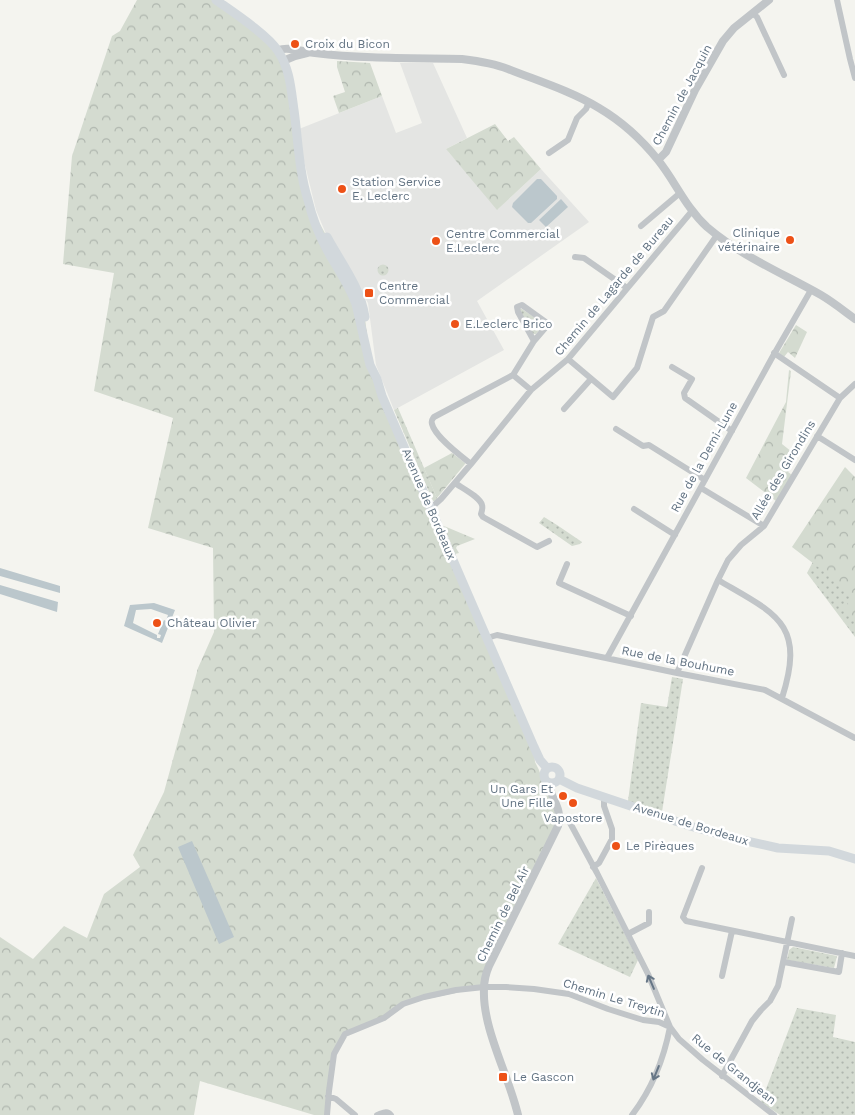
<svg xmlns="http://www.w3.org/2000/svg" width="855" height="1115" viewBox="0 0 855 1115" font-family="'Work Sans',sans-serif">
  <defs>
    <pattern id="grass-dots" width="8" height="8" patternUnits="userSpaceOnUse" patternTransform="scale(1.25)"><rect width="8" height="8" fill="#d4dbd0"/><path d="M2 2h.1M6 6h.1" fill="none" stroke="#afb6ae" stroke-width="1.8" stroke-linecap="round"/></pattern>
    <pattern id="forest-crowns" width="20" height="18" patternUnits="userSpaceOnUse" patternTransform="scale(1.25)"><rect width="20" height="18" fill="#d4dbd0"/><path d="M2 6a3 3 0 1 1 6 0M12 15a3 3 0 1 1 6 0" fill="none" stroke="#afb6ae"/></pattern>
  </defs>
  <rect width="100%" height="100%" fill="#f4f4ef"/>
  <!-- built -->
  <path fill="#e4e5e3" d="M400 63H433L467 138 446 149 498 209 541 169 589 222 477 301 504 350 394 410 376 365 368 303 326 234 316 210 303 157 299 129 382 96 396 133 422 123Z"/>
  <!-- grass -->
  <path fill="url(#grass-dots)" d="M377.5 270a5.5 5.5 0 1 1 11 0a5.5 5.5 0 1 1-11 0Z
    M520 309H522L543 323V325L536 334H533L519 311Z
    M398 408 438 500 437 501H433L394 410Z
    M855 481V637L807 573Z
    M544 517 557 525 582 542 580 544 572 546 539 523Z
    M672 677 683 679 662 812 628 801 641 703 667 707Z
    M596 878 638 960 630 977 558 944Z
    M793 947 837 956 834 968 787 960 789 950Z
    M797 1008 836 1015 833 1037 855 1042V1115H780L761 1102Z"/>
  <!-- forest -->
  <path fill="url(#forest-crowns)" d="M137 0H216L256 30 283 61 303 178 314 213 363 303 369 349 375 369 534 747 535 762 539 770 544 785 557 806 560 818 489 966 484 987 403 1004 384 1018 345 1034 334 1054 327 1115H314L200 1081 194 1115H0V937L33 959 64 926 87 938 104 894 140 867 133 855 164 792 198 668 214 632 213 548 148 528 173 418 94 391 114 273 63 264 72 156 112 36 120 31Z
    M337 61 370 63 382 96 339 113 333 96 345 92 337 67Z
    M495 124 508 141 514 137 541 169 497 210 446 149Z
    M796 325 807 332 795 358 788 352 784 357 779 353Z
    M789 370 791 371 782 444 797 456 788 472 792 475 776 501 746 478 786 402Z
    M452 453 465 463V464L437 498 424 468Z
    M845 467 855 477V621L844 608 853 596 844 587 792 547Z
    M444 526 475 539 457 546 456 548 459 553 455 554Z"/>
  <!-- water -->
  <path fill="#bbc7cc" fill-rule="evenodd" d="M537 179H541L557 196V199L531 223H528L512 207 513 203Z
    M561 199 568 207 546 227 539 220Z
    M0 568 60 586V593L0 576Z
    M0 585 58 602 57 612 0 594Z
    M154 603 175 610 162 643 124 626 130 605ZM151 609 168 615 166 621 164 620 158 634 161 635 160 638H157V635L133 623 136 610Z
    M192 841 234 937 219 944 178 847Z"/>
  <g fill="none" stroke-linecap="round" stroke-linejoin="round">
    <!-- minor -->
    <path stroke="#c1c5c8" stroke-width="6" d="M837 0 850 59 855 78
      M752 13 757 17 784 75
      M549 153 568 140 577 118 586 109 589 102
      M641 226 680 193
      M575 257 584 258 627 288
      M774 353 840 398
      M568 359 613 397 637 368 653 317 664 311 717 235
      M672 367 692 379 684 393 685 398 732 431
      M513 375 534 341 546 327 547 323 522 305 517 307 518 312 534 341
      M564 409 591 379
      M616 429 643 446 649 445 705 480
      M817 436 855 460
      M471 464C461 456 435 437 432 424 431 420 432 420 434 417L513 375 531 390
      M455 483C462 488 480 497 482 505 483 508 482 511 481 514L483 517 537 547 549 541
      M701 488 764 526
      M431 508 441 499 471 464 531 390 568 359 692 211
      M634 509 675 535
      M567 564 559 583 631 616
      M718 580C776 614 806 623 782 698
      M487 638 497 635 677 673 765 690 855 738
      M607 658 773 356 811 290
      M677 673 718 580 728 560 741 545 764 526 840 398 855 384
      M560 818 568 820 569 821 597 873 648 974 670 1027 679 1039 703 1060 774 1115
      M593 867 599 863 612 839V829L604 806V797
      M702 868 683 917 686 921 855 956
      M628 934 649 923V912
      M784 962 839 972 842 953
      M722 976 732 931
      M722 1076 752 1021 761 1010 770 1001 778 986 792 919
      M328 1096 336 1099 355 1115
      M327 1115 329 1091 334 1054 345 1034 384 1018 403 1004 424 997 456 990 484 987H506L534 989 569 994 608 1009 643 1020 659 1022 670 1027
      M377 1115C383 1113 387 1110 391 1115
      M632 1115C652 1089 664 1058 670 1027"/>
    <!-- tertiary -->
    <path stroke="#c1c5c8" stroke-width="8" d="M278 50C290 46 303 52 315 53 364 59 413 58 462 59 478 61 493 63 508 69 538 81 571 91 599 108 621 121 642 140 658 160 675 181 686 208 707 227 741 256 782 273 821 295 833 302 844 311 855 319
      M283 61 295 56 307 53
      M658 160 666 152 695 90 723 41 734 28 769 0
      M518 1115C509 1076 482 1028 484 989 484 981 486 973 489 966L558 826C563 805 549 800 550 783"/>
    <!-- secondary -->
    <path stroke="#d2d8dc" stroke-width="9" d="M216 0C233 12 268 35 278 51 290 69 291 89 294 110 298 139 299 172 308 200 312 217 319 235 327 250 337 268 349 284 356 304L370 365 377 379 382 396 534 747 540 760 547 768
      M327 237C341 263 360 286 365 317
      M544 775a8 8 0 1 1 16 0a8 8 0 1 1-16 0Z
      M559 779 577 788 690 826 729 837 778 848 829 851 855 859"/>
  </g>
  <!-- one-way arrows -->
  <defs><path id="oneway-shaft" d="M-6 0H5M1.5-3L5.5 0L1.5 3" fill="none" stroke-width="1.6" stroke-linecap="round" stroke-linejoin="round" transform="scale(1.25)"/></defs>
  <g stroke="#667686">
    <use href="#oneway-shaft" transform="translate(651 982) rotate(-113)"/>
    <use href="#oneway-shaft" transform="translate(656 1073) rotate(112)"/>
  </g>
  <!-- markers -->
  <g fill="#ed5117" stroke="#fff" stroke-width="2">
    <circle cx="295" cy="44" r="5"/>
    <circle cx="342" cy="189" r="5"/>
    <circle cx="790" cy="240" r="5"/>
    <circle cx="436" cy="241" r="5"/>
    <rect x="364" y="288" width="10" height="10" rx="2.5"/>
    <circle cx="455" cy="324" r="5"/>
    <circle cx="157" cy="623" r="5"/>
    <circle cx="563" cy="796" r="5"/>
    <circle cx="573" cy="803" r="5"/>
    <circle cx="616" cy="846" r="5"/>
    <rect x="498" y="1072" width="10" height="10" rx="2.5"/>
  </g>
  <g text-anchor="middle" stroke-width="5" stroke-linejoin="round" paint-order="stroke">
    <!-- poi labels -->
    <g font-size="12" fill="#617282" stroke="#fff" text-anchor="start">
      <text x="305" y="48">Croix du Bicon</text>
      <text x="352" y="186">Station Service<tspan x="352" dy="14">E. Leclerc</tspan></text>
      <text x="780" y="237" text-anchor="end">Clinique<tspan x="780" dy="14">vétérinaire</tspan></text>
      <text x="446" y="238">Centre Commercial<tspan x="446" dy="14">E.Leclerc</tspan></text>
      <text x="379" y="290">Centre<tspan x="379" dy="14">Commercial</tspan></text>
      <text x="465" y="328">E.Leclerc Brico</text>
      <text x="167" y="627">Château Olivier</text>
      <text x="553" y="793" text-anchor="end">Un Gars Et<tspan x="553" dy="14">Une Fille</tspan></text>
      <text x="573" y="822" text-anchor="middle">Vapostore</text>
      <text x="626" y="850">Le Pirèques</text>
      <text x="513" y="1081">Le Gascon</text>
    </g>
    <!-- street labels -->
    <g font-size="12" fill="#617282" stroke="#fff">
      <text transform="translate(682 95) rotate(-62)" y="4">Chemin de Jacquin</text>
      <text transform="translate(614 286) rotate(-50)" y="4">Chemin de Lagarde de Bureau</text>
      <text transform="translate(704 457) rotate(-61)" y="4">Rue de la Demi-Lune</text>
      <text transform="translate(783 470) rotate(-59)" y="4">Allée des Girondins</text>
      <text transform="translate(429 504) rotate(67)" y="4">Avenue de Bordeaux</text>
      <text transform="translate(678 661) rotate(11)" y="4">Rue de la Bouhume</text>
      <text transform="translate(691 824) rotate(17)" y="4">Avenue de Bordeaux</text>
      <text transform="translate(503 914) rotate(-64)" y="4">Chemin de Bel Air</text>
      <text transform="translate(614 998) rotate(17)" y="4">Chemin Le Treytin</text>
      <text transform="translate(734 1069) rotate(39)" y="4">Rue de Grandjean</text>
    </g>
  </g>
</svg>
